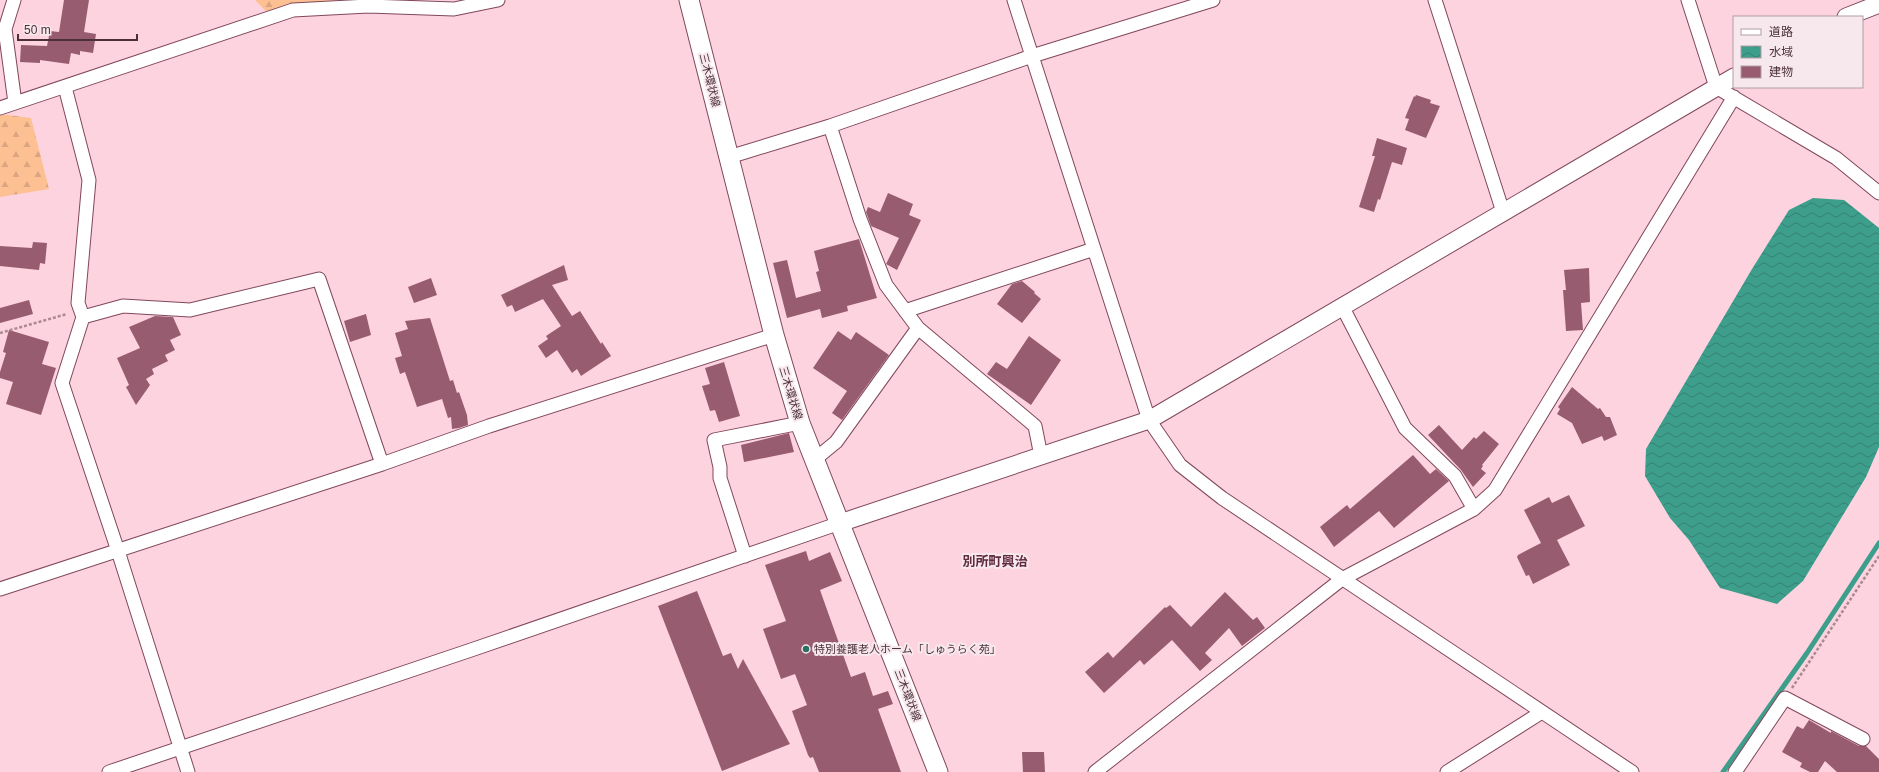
<svg xmlns="http://www.w3.org/2000/svg" width="1879" height="772" viewBox="0 0 1879 772" font-family="Arial,'Noto Sans JP',sans-serif">
  <defs>
    <pattern id="forest-firs" width="22" height="20" patternUnits="userSpaceOnUse"><rect width="22" height="20" fill="#fcc093"/><path d="M5 1l3.5 6h-7zM16 11l3.5 6h-7z" fill="#daa580"/></pattern>
    <pattern id="water-waves" width="16" height="10" patternUnits="userSpaceOnUse"><rect width="16" height="10" fill="#3d9e8b"/><path d="M0 5q4-4 8 0t8 0" fill="none" stroke="#358173"/></pattern>
  </defs>
  <rect width="100%" height="100%" fill="#fdd3df"/>
  <!-- forest -->
  <path fill="url(#forest-firs)" d="M255 0H417V1L336 0 266 11Z
    M0 114 31 118 49 189 0 197Z"/>
  <!-- water -->
  <path fill="url(#water-waves)" d="M1813 198 1844 200 1879 228V447L1866 477 1803 581 1777 604 1720 588 1689 540 1670 518 1645 476 1646 449 1752 269 1789 210Z"/>
  <g fill="none" stroke-linecap="round" stroke-linejoin="round">
    <!-- stream -->
    <path stroke="#3d9e8b" stroke-width="5" d="M1723 772 1807 653 1879 543"/>
  </g>
  <!-- building -->
  <path fill="#985c71" d="M64 0H89L84 32 96 34 93 53 80 51V55L71 53 69 64 40 60V63L20 62 21 45 47 46 50 31 59 32Z
    M1416 95 1431 100 1430 103 1440 106 1426 138 1405 130 1409 119 1405 118 1414 96 1415 97Z
    M1377 138 1407 148 1402 165 1392 162 1380 200 1378 199 1374 212 1359 207 1375 156H1372Z
    M888 193 913 204 909 215 921 220 897 270 886 264 899 238 871 226 866 212 868 207 880 212Z
    M859 239 877 298 847 306 848 311 822 318 820 309 787 318 773 263 787 260 796 298 821 291 816 272 819 271 814 251Z
    M33 242 47 243 45 264 40 263 39 270 0 266V246L32 248Z
    M564 265 568 280 552 285 572 316 580 311 601 344 602 342 611 356 581 376 577 369 572 373 557 350 546 358 538 346 548 339 546 336 561 326 543 299 515 312 512 305 507 307 501 295Z
    M1589 268 1590 302 1581 303 1583 330 1566 331 1563 290H1566L1564 270Z
    M431 278 437 295 414 303 408 287Z
    M1022 281 1035 292 1034 293 1041 299 1022 323 997 304 1012 284Z
    M29 300 33 314 0 323V308Z
    M366 314 371 335 350 342 344 321Z
    M155 316 173 317 181 335 170 340 175 350 165 355 168 361 152 369 154 374 146 379 150 385 136 405 126 387 129 385 117 358 140 348 129 327Z
    M430 318 450 381 453 380 457 393 459 392 467 415 468 425 459 428 452 429 451 417 448 418 442 399 417 407 405 372 400 374 395 358 402 356 395 333 408 329 405 321Z
    M9 330 49 342 42 364 56 368 41 415 6 404 13 382 0 378V372L6 353 3 352Z
    M838 331 851 340 856 332 889 355 842 420 832 413 847 391 813 368Z
    M1029 336 1061 360 1031 405 987 374 996 362 1007 369Z
    M724 362 740 416 719 422 715 410 710 411 702 386 710 384 705 368Z
    M1572 387 1598 409 1600 408 1606 417H1610L1617 435 1604 441 1602 436 1582 444 1572 423 1557 414 1560 409 1558 407Z
    M1439 425 1462 450 1474 437 1476 439 1484 431 1499 444 1482 465 1483 466 1481 469 1486 473 1473 487 1461 470 1428 435Z
    M789 433 794 452 744 462 741 445Z
    M1413 455 1430 474 1436 469 1449 481 1394 528 1379 511 1334 547 1320 527 1347 505 1350 509Z
    M1569 495 1585 526 1557 540 1570 565 1533 584 1529 575 1526 576 1517 557 1518 555 1541 543 1524 510 1549 497 1552 503Z
    M806 551 809 561 830 552 842 581 820 590 851 677 865 672 873 696 888 691 893 704 878 709 901 772H819L813 757 810 758 808 755 792 711 807 705 795 674 781 679 763 629 786 621 765 565Z
    M697 591 723 656 731 653 738 669 743 659 790 744 722 771 658 606Z
    M1225 592 1253 620 1257 617 1265 628 1242 646 1229 628 1205 653 1212 660 1200 671 1172 640 1144 665 1140 660 1104 693 1085 672 1108 652 1113 658 1165 607 1166 608 1170 605 1191 627Z
    M1809 720 1831 733V731L1859 746H1866L1879 759V772H1837L1825 761 1818 772H1810L1800 767 1802 763 1782 752 1797 726 1803 729Z
    M1022 752H1044L1045 772H1023Z"/>
  <g fill="none" stroke-linecap="round" stroke-linejoin="round">
    <!-- minor casing -->
    <g stroke="#81475c" stroke-width="15">
      <path id="minor" d="M14 0 5 29 15 103
        M1014 0 1149 420 1180 465 1222 498 1632 772
        M1435 0 1503 212
        M1688 0 1716 87 1836 158 1879 193
        M65 87 89 180 78 303 83 317 62 383 118 551 188 772
        M0 108 293 10 368 6 454 9 498 0
        M830 126 860 219 886 285 918 328 1035 426 1041 456
        M729 157 830 126 1032 56 1213 0
        M1342 306 1405 428 1455 476 1474 509
        M905 311 1094 249
        M83 317 123 306 190 310 319 279 382 464 489 426 774 335
        M814 460 836 442 918 328
        M745 556 720 478V467L714 440 800 423
        M0 589 382 464
        M109 772 471 650 840 523
        M1095 772 1342 579 1474 509 1495 490 1734 97
        M1447 772 1542 712
        M1735 772 1785 698 1863 739"/>
    </g>
    <!-- tertiary casing -->
    <g stroke="#81475c" stroke-width="19">
      <path id="tertiary" d="M1846 17 1879 4
        M840 523 1149 420 1734 77"/>
    </g>
    <!-- secondary casing -->
    <g stroke="#81475c" stroke-width="21">
      <path id="secondary" d="M689 0 774 335 800 423 938 772"/>
    </g>
    <!-- path -->
    <path stroke="#ac8893" stroke-width="2.5" stroke-dasharray="3 2" stroke-linecap="butt" d="M0 333 67 314
      M1792 688 1879 556"/>
    <!-- minor -->
    <use href="#minor" stroke="#fff" stroke-width="13"/>
    <!-- tertiary -->
    <use href="#tertiary" stroke="#fff" stroke-width="17"/>
    <!-- secondary -->
    <use href="#secondary" stroke="#fff" stroke-width="19"/>
  </g>
  <!-- markers -->
  <circle fill="#2c7062" stroke="#f7e8ed" stroke-width="1.5" cx="806" cy="649" r="4"/>
  <g text-anchor="middle" stroke-width="4" stroke-linejoin="round" paint-order="stroke">
    <!-- street labels -->
    <g font-size="11" fill="#4b3039" stroke="#f7e8ed">
      <text transform="translate(710 80) rotate(76)" y="4">三木環状線</text>
      <text transform="translate(791 393) rotate(73)" y="4">三木環状線</text>
      <text transform="translate(908 695) rotate(69)" y="4">三木環状線</text>
    </g>
    <!-- poi labels -->
    <g font-size="11" fill="#4b3039" stroke="#f7e8ed" text-anchor="start">
      <text x="814" y="653">特別養護老人ホーム「しゅうらく苑」</text>
    </g>
    <!-- quarter labels -->
    <g font-size="13" font-weight="bold" fill="#602a3f" stroke="#f7e8ed">
      <text x="995" y="566">別所町興治</text>
    </g>
  </g>
  <!-- legend -->
  <rect x="1733" y="16" width="130" height="72" fill="#f7e8ed" stroke="#b29ea5"/>
  <rect x="1741" y="29" width="20" height="6" fill="#ffffff" stroke="#b29ea5"/>
  <text x="1769" y="36" font-size="12" fill="#4b3039">道路</text>
  <rect x="1741" y="46" width="20" height="12" fill="url(#water-waves)" stroke="#b29ea5"/>
  <text x="1769" y="56" font-size="12" fill="#4b3039">水域</text>
  <rect x="1741" y="66" width="20" height="12" fill="#985c71" stroke="#b29ea5"/>
  <text x="1769" y="76" font-size="12" fill="#4b3039">建物</text>
  <!-- scale -->
  <path d="M18 34v6h119v-6" fill="none" stroke="#4b3039" stroke-width="2"/>
  <text x="24" y="34" font-size="12" fill="#4b3039" stroke="#f7e8ed" stroke-width="3" paint-order="stroke">50 m</text>
</svg>
